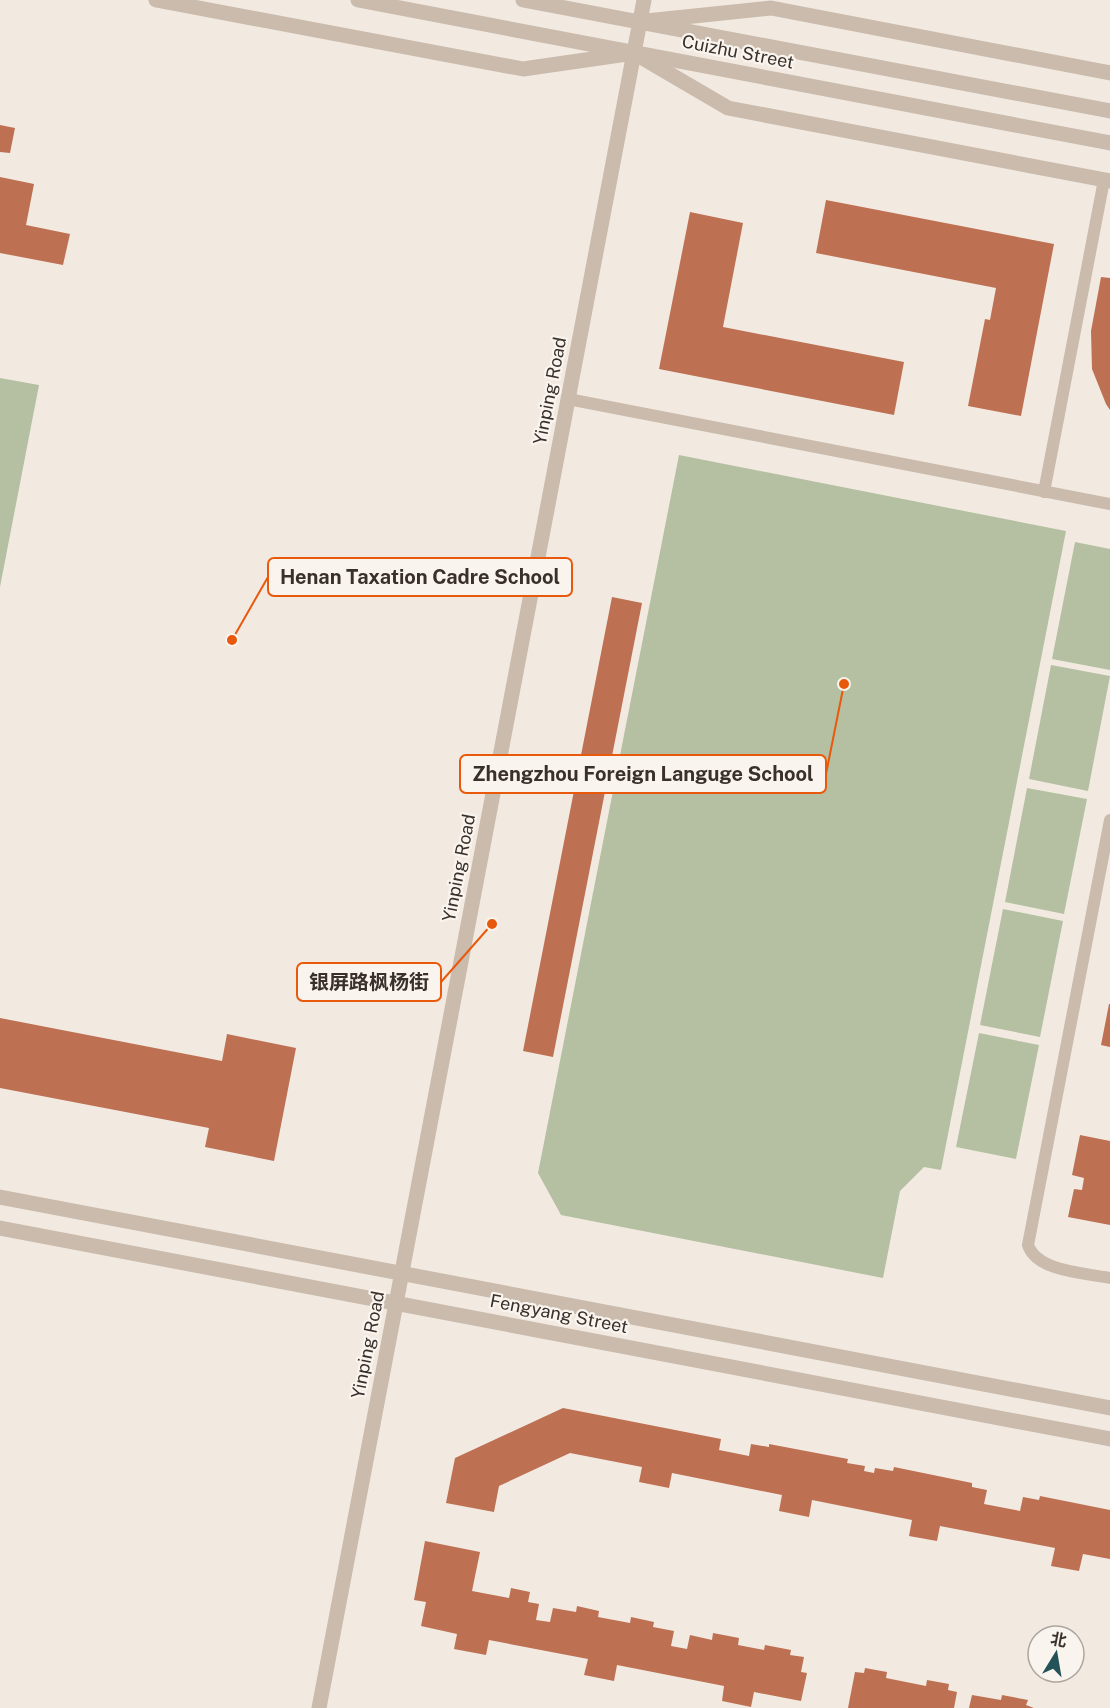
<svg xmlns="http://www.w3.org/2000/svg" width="1110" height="1708" viewBox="0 0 1110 1708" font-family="'Public Sans','Noto Sans SC',sans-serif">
  <rect width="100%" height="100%" fill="#f2eae1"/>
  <!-- green -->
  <path fill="#b5c0a2" d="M0 378 39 385 0 587Z
    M679 455 1066 531 941 1170 924 1167 900 1191 883 1278 561 1215 538 1173Z
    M1075 542 1110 549V670L1052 659Z
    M1051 665 1110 676 1088 791 1029 779Z
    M1027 788 1087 799 1064 914 1005 902Z
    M1003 909 1063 921 1040 1037 980 1025Z
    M979 1033 1039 1045 1016 1159 956 1147Z"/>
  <!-- building -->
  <path fill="#be7053" d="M0 125 15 128 10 153 0 152Z
    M0 177 34 184 26 225 70 234 63 265 0 253Z
    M826 200 1054 244 1021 416 968 406 985 319 990 320 996 288 816 253Z
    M690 212 743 223 723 327 904 362 894 415 659 369Z
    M1101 277 1110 278V410L1106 404 1092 369 1091 331Z
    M612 597 642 603 553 1057 523 1051Z
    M1109 1004H1110V1047L1101 1045Z
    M0 1018 222 1061 227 1034 296 1048 274 1161 205 1147 209 1128 0 1088Z
    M1080 1135 1110 1141V1225L1068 1217 1074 1189 1082 1190 1084 1178 1072 1175Z
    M563 1408 721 1439 719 1450 749 1456 751 1444 769 1447V1444L848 1459 847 1463 865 1466 864 1471 874 1473 875 1468 893 1471 894 1467 972 1483V1487L987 1490 984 1504 1020 1511 1023 1497 1039 1500 1040 1496 1110 1510V1559L1083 1554 1079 1571 1051 1566 1055 1548 940 1526 937 1541 909 1536 912 1520 812 1500 809 1517 779 1511 782 1495 672 1473 669 1488 639 1482 642 1467 570 1453 499 1486 494 1512 446 1503 455 1458Z
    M425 1541 480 1552 472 1591 509 1598 511 1588 530 1592 528 1602 539 1604 536 1620 550 1622 553 1608 576 1612 577 1606 599 1611 598 1617 630 1623 631 1617 654 1622 653 1627 674 1631 671 1646 687 1649 690 1635 712 1640 713 1633 739 1638 738 1645 764 1650 765 1645 791 1650 790 1655 804 1657 801 1672 807 1673 801 1701 754 1692 751 1707 722 1701 724 1686 617 1665 614 1681 584 1675 588 1659 489 1640 486 1655 454 1649 457 1634 421 1626 426 1602 414 1600Z
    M865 1668 887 1672 886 1678 926 1686 927 1680 949 1684 948 1690 957 1692 954 1708H848L855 1672 864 1673Z
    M972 1695 1001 1700 1002 1695 1028 1700 1026 1705 1034 1708H969Z"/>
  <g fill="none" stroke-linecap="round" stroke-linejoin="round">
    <!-- service -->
    <path stroke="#cabbad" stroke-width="12" d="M568 399 1110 504
      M1044 492 1104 180
      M1110 820 1028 1245C1037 1272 1086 1273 1110 1278"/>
    <!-- minor -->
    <path stroke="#cabbad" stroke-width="15" d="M156 0 523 69 634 53 728 108 1110 181
      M646 21 771 8 1110 73"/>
    <!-- tertiary -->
    <path stroke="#cabbad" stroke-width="15" d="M358 0 1110 143
      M523 0 1110 111
      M0 1197 1110 1408
      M0 1228 1110 1439
      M319 1708 644 0"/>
  </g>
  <g text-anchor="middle" stroke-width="4.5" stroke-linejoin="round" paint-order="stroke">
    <!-- street labels -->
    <g font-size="18" fill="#39302b" stroke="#faf4ee">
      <text transform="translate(738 52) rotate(11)" y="6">Cuizhu Street</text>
      <text transform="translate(550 391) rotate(-79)" y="6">Yinping Road</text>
      <text transform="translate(459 868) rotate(-79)" y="6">Yinping Road</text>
      <text transform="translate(559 1314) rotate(11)" y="6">Fengyang Street</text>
      <text transform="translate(368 1345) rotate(-79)" y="6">Yinping Road</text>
    </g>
  </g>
  <!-- callouts -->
  <path fill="none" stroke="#e8590c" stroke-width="2" d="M232 640L268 577M844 684L826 774M492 924L441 982"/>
  <g fill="#e8590c" stroke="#faf4ee" stroke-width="2">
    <circle cx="232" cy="640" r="6"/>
    <circle cx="844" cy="684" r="6"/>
    <circle cx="492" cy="924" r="6"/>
  </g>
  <g fill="#faf4ee" stroke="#e8590c" stroke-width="2">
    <rect x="268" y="558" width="304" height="38" rx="6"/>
    <rect x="460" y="755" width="366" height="38" rx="6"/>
    <rect x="297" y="963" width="144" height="38" rx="6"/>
  </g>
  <g font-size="20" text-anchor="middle" font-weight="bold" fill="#39302b">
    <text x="420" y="584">Henan Taxation Cadre School</text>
    <text x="643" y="781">Zhengzhou Foreign Languge School</text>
    <text x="369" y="989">银屏路枫杨街</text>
  </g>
  <!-- north arrow -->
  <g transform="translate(1056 1654) rotate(11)"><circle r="28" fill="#faf4ee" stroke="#ada6a0" stroke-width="1.5"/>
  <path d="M0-4.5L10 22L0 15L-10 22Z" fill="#235358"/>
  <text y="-9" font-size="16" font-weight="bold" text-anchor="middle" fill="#39302b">北</text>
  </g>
</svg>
